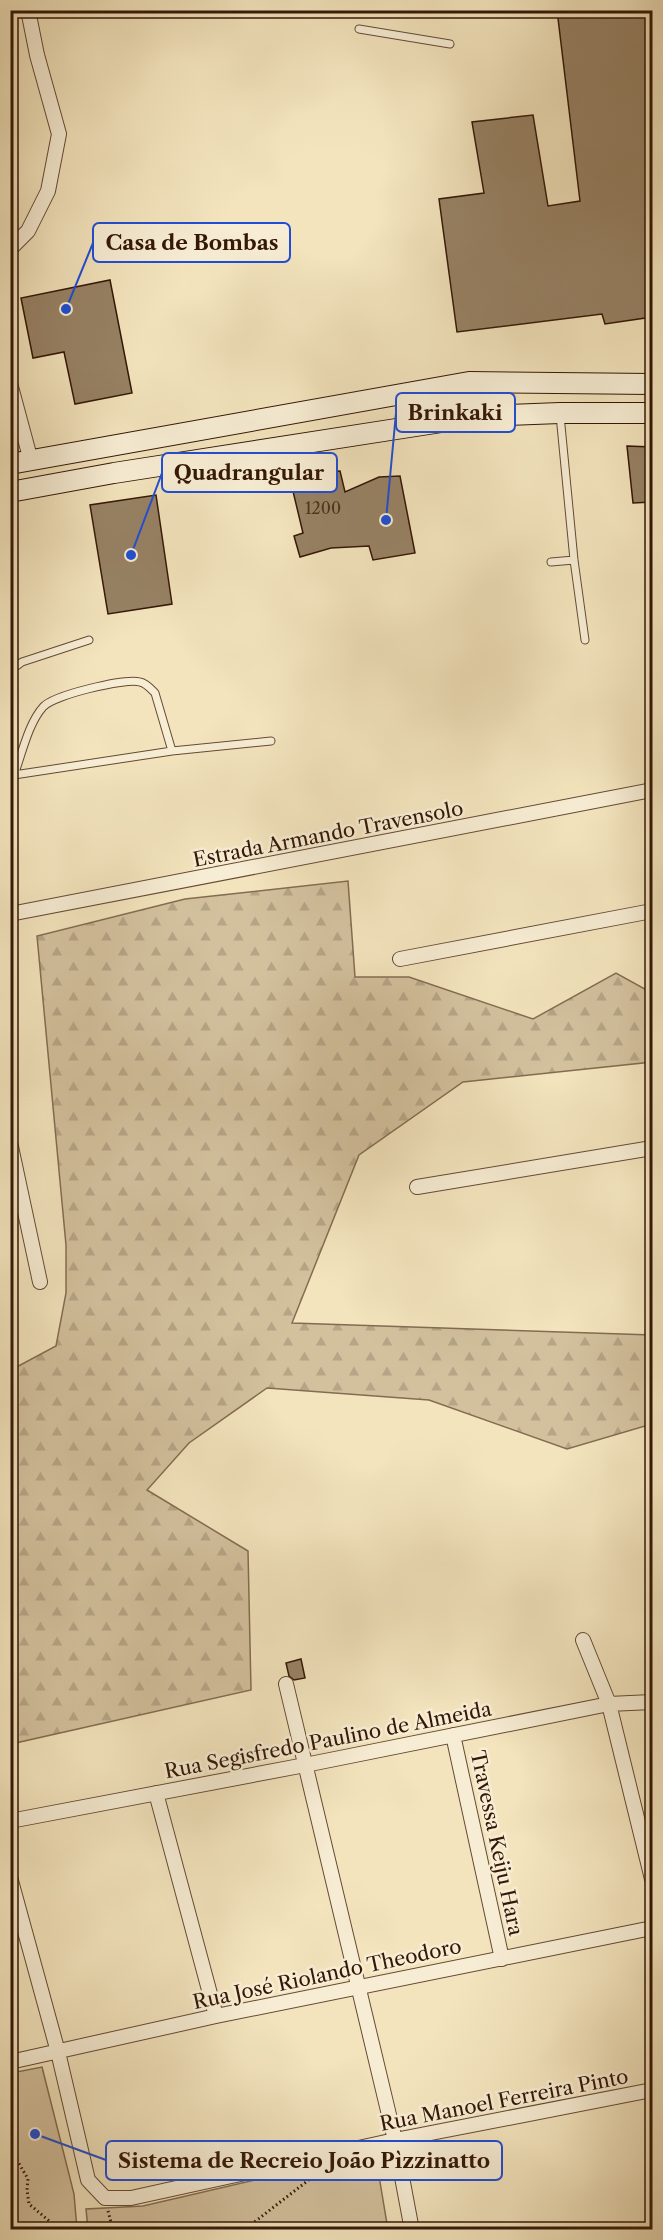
<svg xmlns="http://www.w3.org/2000/svg" width="663" height="2240" viewBox="0 0 663 2240" font-family="'Libre Caslon Text',serif">
  <defs>
    <pattern id="forest-firs" width="22" height="20" patternUnits="userSpaceOnUse" patternTransform="scale(1.5)"><rect width="22" height="20" fill="#d3c19e"/><path d="M5 1l3.5 6h-7zM16 11l3.5 6h-7z" fill="#b6a587"/></pattern>
  </defs>
  <rect width="100%" height="100%" fill="#f3e4bd"/>
  <filter id="stains"><feTurbulence type="fractalNoise" baseFrequency=".00333" numOctaves="4"/><feColorMatrix values="0 0 0 0 .2 0 0 0 0 .09 0 0 0 0 .02 0 0 0 .5 -.17"/></filter>
  <radialGradient id="worn" r=".72"><stop offset=".6" stop-color="#630" stop-opacity="0"/><stop offset="1" stop-color="#630" stop-opacity=".3"/></radialGradient>
  <!-- forest -->
  <path fill="url(#forest-firs)" stroke="#846c52" stroke-width="1.5" d="M348 881 355 977H409L533 1019 616 973 652 993V1062L463 1082 359 1155 292 1323 652 1335V1424L567 1449 429 1400 267 1388 189 1443 147 1490 248 1551 251 1690 11 1744V1370L56 1346 66 1293V1245L37 936 185 899Z"/>
  <!-- green -->
  <path fill="#d3c19e" stroke="#846c52" stroke-width="1.5" d="M42 2067 74 2194 77 2229H11V2073Z
    M375 2152 387 2224 376 2229H88L86 2209 143 2206Z"/>
  <!-- building -->
  <path fill="#978265" stroke="#341706" stroke-width="1.5" d="M557 10H652V317L605 324 602 314 457 332 439 199 484 193 472 122 533 115 548 206 580 201Z
    M110 280 132 393 75 404 64 352 33 358 21 298Z
    M627 446 652 447V502L633 503Z
    M340 471 345 492 379 477 400 476 415 553 373 560 369 546 331 548 300 557 294 536 303 533 291 483 313 472Z
    M156 495 172 604 108 614 90 505Z
    M301 1659 305 1678 294 1680 289 1676 286 1663Z"/>
  <g fill="none" stroke-linecap="round" stroke-linejoin="round">
    <!-- lane casing -->
    <g stroke="#644a34" stroke-width="9">
      <path id="lane" d="M359 29 450 44
        M560 415 574 560 585 640
        M551 562 574 560
        M10 671 22 662 89 640
        M10 775H14C22 754 28 724 43 707 53 695 125 678 140 682 146 683 151 689 155 693L172 751
        M14 775 172 751 271 741"/>
    </g>
    <!-- street casing -->
    <g stroke="#644a34" stroke-width="16">
      <path id="street" d="M10 249 28 231 48 191 59 134 37 55 28 10
        M10 383 31 461
        M10 914 652 790
        M400 959 652 911
        M10 1142 40 1282
        M417 1187 652 1148
        M583 1640 609 1704 652 1879
        M286 1684 395 2140 411 2225
        M453 1735 502 1959
        M156 1793 216 2016
        M10 1821 305 1765 609 1704 652 1702
        M10 1877 58 2052 88 2180 105 2198H131L395 2140 652 2090
        M10 2062 216 2016 652 1928"/>
    </g>
    <!-- secondary casing -->
    <g stroke="#341706" stroke-width="22">
      <path id="secondary" d="M10 464 469 382 652 384
        M10 492 114 473 480 416 560 413H652"/>
    </g>
    <!-- path -->
    <path stroke="#341706" stroke-width="3" stroke-dasharray="1.5 3" stroke-linecap="butt" d="M10 2148 28 2179 27 2190 29 2204 60 2230
      M108 2211 113 2230
      M244 2230 319 2172"/>
    <!-- lane -->
    <use href="#lane" stroke="#f7edd4" stroke-width="7"/>
    <!-- street -->
    <use href="#street" stroke="#f7edd4" stroke-width="14"/>
    <!-- secondary -->
    <use href="#secondary" stroke="#f7edd4" stroke-width="20"/>
  </g>
  <g text-anchor="middle" stroke-width="5" stroke-linejoin="round" paint-order="stroke">
    <!-- number labels -->
    <g font-size="16" fill="#4d321e">
      <text x="323" y="514">1200</text>
    </g>
    <!-- street labels -->
    <g font-size="20" fill="#341706" stroke="#f7edd4">
      <text transform="translate(328 834) rotate(-11)" y="7">Estrada Armando Travensolo</text>
      <text transform="translate(328 1740) rotate(-11)" y="7">Rua Segisfredo Paulino de Almeida</text>
      <text transform="translate(497 1843) rotate(78)" y="7">Travessa Keiju Hara</text>
      <text transform="translate(327 1974) rotate(-12)" y="7">Rua José Riolando Theodoro</text>
      <text transform="translate(504 2100) rotate(-11)" y="7">Rua Manoel Ferreira Pinto</text>
    </g>
  </g>
  <!-- callouts -->
  <path fill="none" stroke="#1d4ed8" stroke-width="2" d="M66 309L93 243M386 520L396 413M131 555L162 473M35 2134L106 2160"/>
  <g fill="#1d4ed8" stroke="#f7edd4" stroke-width="2">
    <circle cx="66" cy="309" r="6"/>
    <circle cx="386" cy="520" r="6"/>
    <circle cx="131" cy="555" r="6"/>
    <circle cx="35" cy="2134" r="6"/>
  </g>
  <g fill="#f7edd4" stroke="#1d4ed8" stroke-width="2">
    <rect x="93" y="223" width="197" height="39" rx="6"/>
    <rect x="396" y="393" width="119" height="39" rx="6"/>
    <rect x="162" y="453" width="175" height="39" rx="6"/>
    <rect x="106" y="2141" width="396" height="39" rx="6"/>
  </g>
  <g font-size="21" text-anchor="middle" font-weight="bold" fill="#341706">
    <text x="192" y="250">Casa de Bombas</text>
    <text x="455" y="420">Brinkaki</text>
    <text x="249" y="480">Quadrangular</text>
    <text x="304" y="2168">Sistema de Recreio João Pìzzinatto</text>
  </g>
  <!-- margin -->
  <rect width="663" height="2240" fill="none" stroke="#f3e4bd" stroke-width="36"/>
  <rect x="12" y="12" width="639" height="2216" fill="none" stroke="#341706" stroke-width="3"/>
  <rect x="18" y="18" width="627" height="2204" fill="none" stroke="#341706" stroke-width="1.5"/>
  <rect width="100%" height="100%" filter="url(#stains)"/>
  <rect width="100%" height="100%" fill="url(#worn)"/>
</svg>
